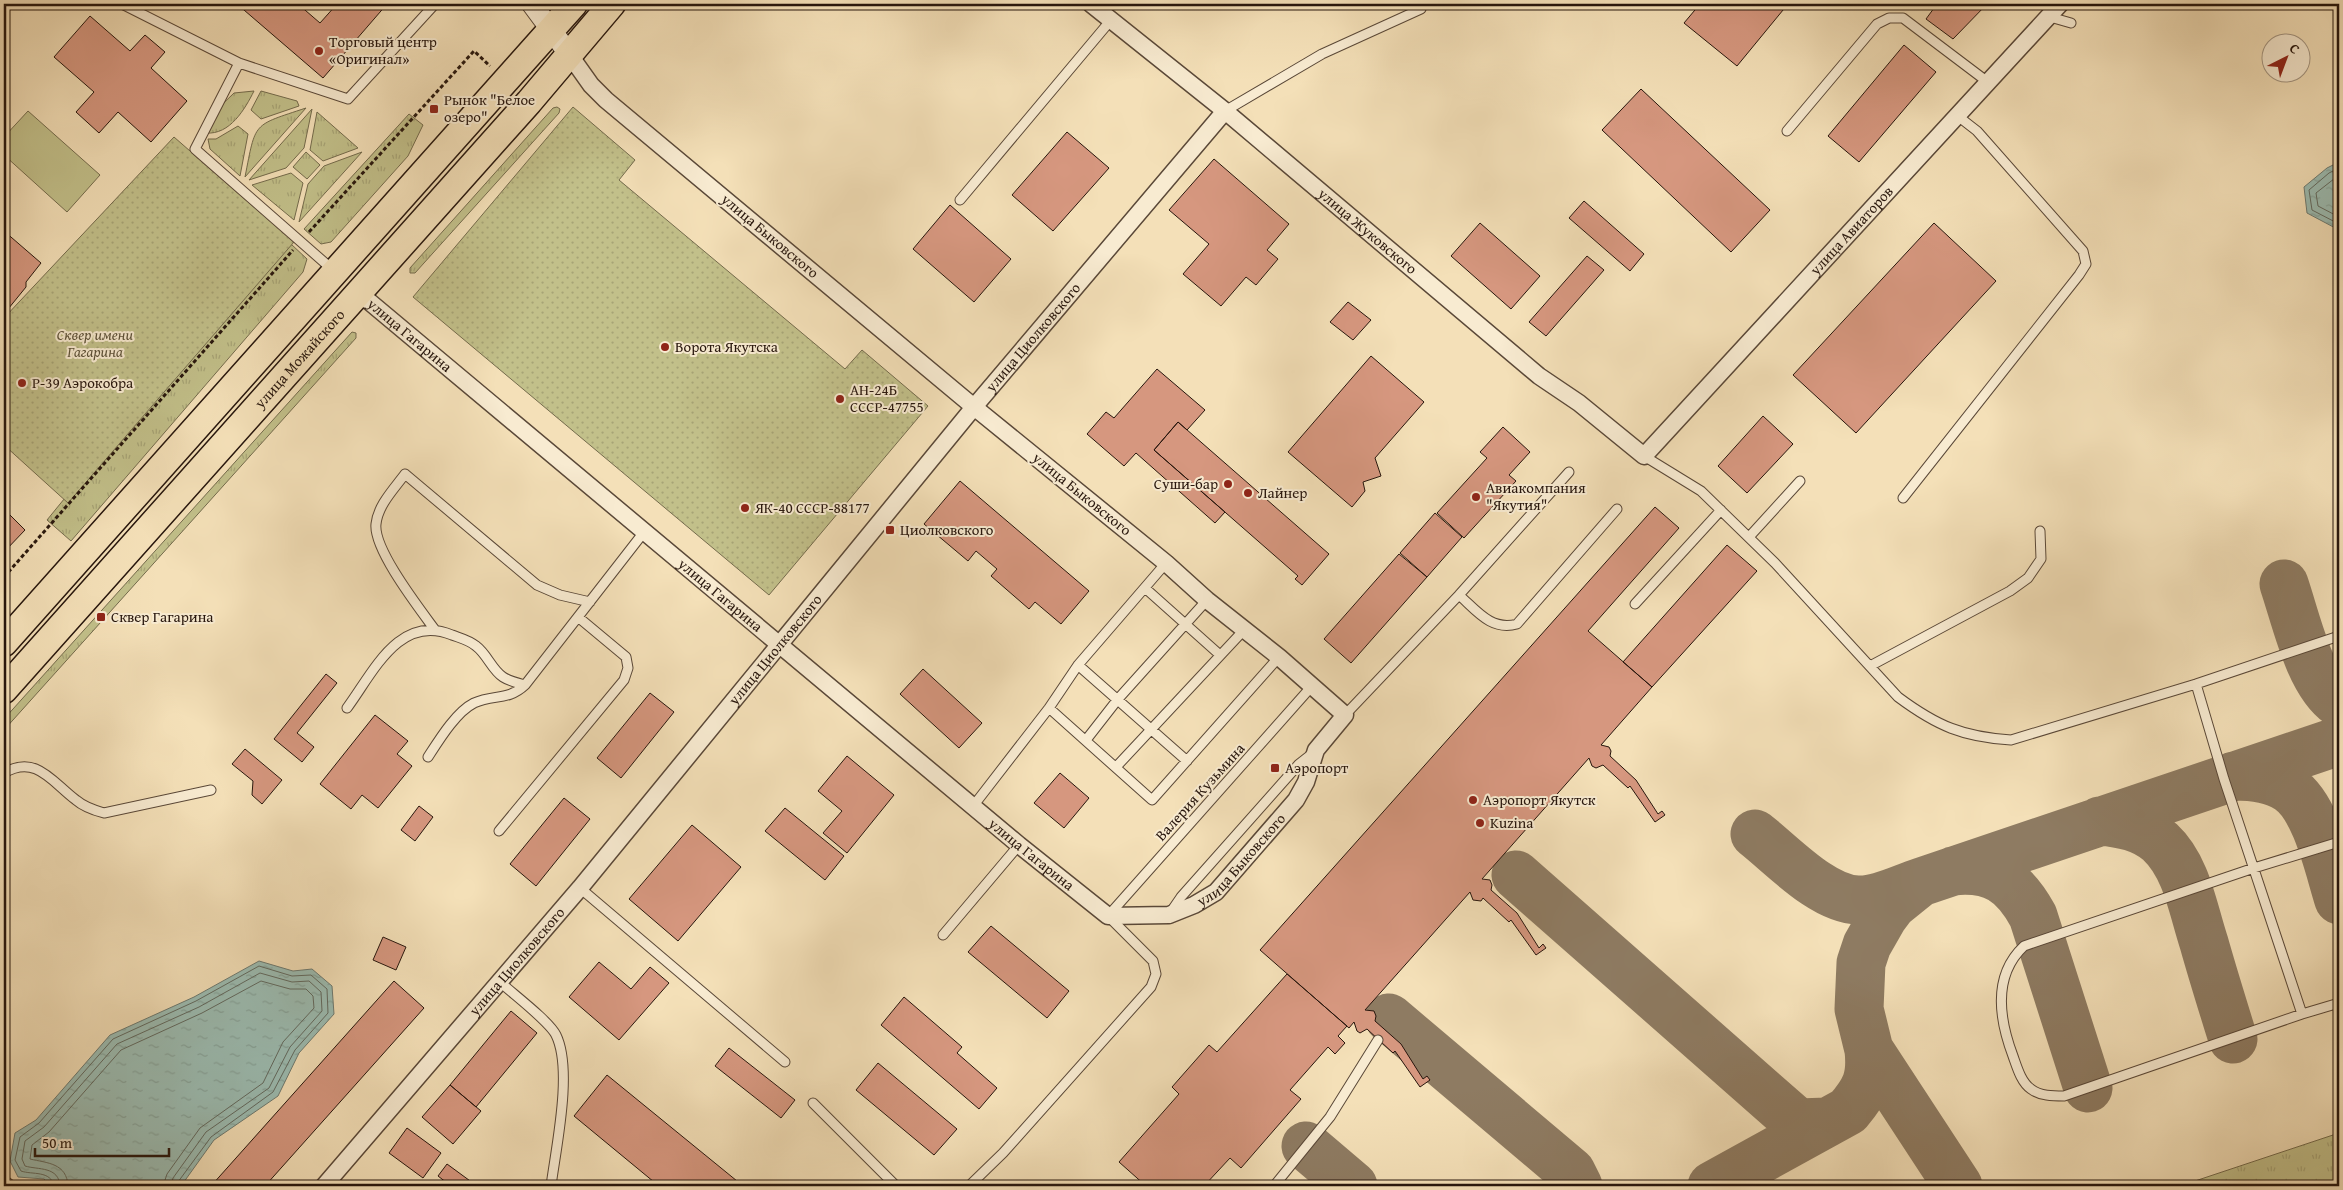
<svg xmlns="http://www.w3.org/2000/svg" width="2343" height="1190" viewBox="0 0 2343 1190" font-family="'Gentium Book Plus',serif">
  <defs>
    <pattern id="grass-tufts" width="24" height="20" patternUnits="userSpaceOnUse" patternTransform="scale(1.25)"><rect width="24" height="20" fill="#c2c08a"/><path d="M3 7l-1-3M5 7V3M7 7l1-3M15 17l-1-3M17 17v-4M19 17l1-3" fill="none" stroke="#a7a476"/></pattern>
    <pattern id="park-dots" width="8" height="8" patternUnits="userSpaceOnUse" patternTransform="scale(1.25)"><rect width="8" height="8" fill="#c2c08a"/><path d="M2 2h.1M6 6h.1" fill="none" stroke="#a7a476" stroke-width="1.8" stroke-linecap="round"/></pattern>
    <pattern id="water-ripples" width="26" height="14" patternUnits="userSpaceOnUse" patternTransform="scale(1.25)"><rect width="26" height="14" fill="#9cbdb3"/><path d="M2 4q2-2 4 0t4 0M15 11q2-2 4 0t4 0" fill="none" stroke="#86a299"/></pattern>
  </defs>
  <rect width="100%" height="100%" fill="#f4e0b8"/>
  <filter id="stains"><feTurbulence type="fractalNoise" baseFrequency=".004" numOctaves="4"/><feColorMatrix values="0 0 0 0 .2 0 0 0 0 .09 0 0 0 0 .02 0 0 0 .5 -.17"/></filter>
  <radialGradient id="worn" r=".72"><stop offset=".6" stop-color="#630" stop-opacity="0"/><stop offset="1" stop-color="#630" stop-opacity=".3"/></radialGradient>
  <!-- grass -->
  <path fill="url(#grass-tufts)" stroke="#746b4c" d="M254 91C245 109 230 135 206 133V120L234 93Z
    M261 91 297 101 299 106 261 119 251 110Z
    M557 107 560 109 559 113 415 273H410V268L553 108Z
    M306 108 245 177C256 121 252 126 306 108Z
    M312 109 304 148 286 168 249 180Z
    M317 112 358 148 323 161 310 150Z
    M409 114 423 125 408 156 331 242 321 244 304 229Z
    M238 126 248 134 240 176 210 149 208 139H216Z
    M306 152 320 165 307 179 293 167Z
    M362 152 299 222 308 184 324 166Z
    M291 173 303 183 294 220 252 185Z
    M291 244 307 259 303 272 71 541 47 520 78 482Z
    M352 332 356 333V338L4 730V719Z
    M2339 1133V1186H2180Z"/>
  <!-- park -->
  <path fill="url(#park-dots)" stroke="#746b4c" d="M573 107 635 160 619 180 845 369 862 350 928 406 769 595 413 297Z
    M174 137 294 242 68 503 4 445V318Z"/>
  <!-- pitch -->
  <path fill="#c2c08a" stroke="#746b4c" d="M28 111 100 175 67 212 4 155V137Z"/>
  <!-- water -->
  <path fill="url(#water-ripples)" stroke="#6d7a71" d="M2339 162V230L2307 213 2304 187 2327 168Z
    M259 961 293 971 312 969 332 986 334 1014 299 1053 278 1096 214 1140 181 1186H51L44 1179 18 1177 10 1161 15 1133 36 1120 110 1035 194 997Z"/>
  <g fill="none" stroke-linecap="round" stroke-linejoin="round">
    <!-- shore -->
    <path stroke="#626a60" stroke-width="1" d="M2339 168 2329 173 2309 190 2312 210 2339 224
      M2339 175 2316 193 2318 206 2339 217
      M54 1186C51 1170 32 1175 21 1171L15 1160 20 1137 39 1123 113 1039 196 1001 259 966 292 976 311 975 327 989 328 1013 295 1050 273 1092 211 1137 178 1182 177 1186
      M60 1186C59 1166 38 1170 25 1166L22 1159 25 1141 44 1127 117 1044 199 1007 260 973 292 982 309 981 321 992 322 1011 290 1047 269 1088 206 1132 173 1178 171 1186
      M68 1186C67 1163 47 1163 30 1159L32 1145 49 1132 121 1050 202 1013 261 981 290 989H306L313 996 314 1008 283 1042 263 1083 200 1128 167 1174 163 1186"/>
    <!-- taxiway -->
    <path stroke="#8e7b62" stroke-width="49" d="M2284 584C2296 619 2309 682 2339 703
      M2234 776C2254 776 2273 778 2289 789 2317 808 2329 869 2339 900
      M2100 821C2122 823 2143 827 2160 842 2187 867 2193 910 2204 943 2213 975 2223 1007 2233 1039
      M1755 834C1782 855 1822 899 1858 900 1878 901 1902 888 1921 882L2339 741
      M1953 871C1993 867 2014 881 2033 916L2088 1088
      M1516 875 1791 1117 1799 1123 1827 1122
      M1918 884 1892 905 1883 917 1867 945 1861 963 1859 1009 1869 1050 1958 1186
      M1389 1018 1571 1172 1578 1186
      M1306 1146 1353 1186
      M1712 1186 1848 1111C1866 1090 1872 1078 1869 1050"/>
  </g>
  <!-- building -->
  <path fill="#d6977f" stroke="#27160d" d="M237 4H298L320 23 337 4H387L323 78Z
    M1700 4H1788L1737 66 1684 23Z
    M1937 4H1987L1953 39 1926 19Z
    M90 16 130 51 145 35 165 52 151 68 187 101 151 142 118 112 99 133 76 112 94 92 54 57Z
    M1904 45 1936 72 1859 162 1828 136Z
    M1641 89 1770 210 1731 252 1602 130Z
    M1067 132 1109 168 1053 231 1012 195Z
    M1214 159 1289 224 1267 250 1278 259 1256 285 1246 277 1221 306 1183 274 1209 244 1169 210Z
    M1584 201 1644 254 1630 271 1569 218Z
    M950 205 1011 259 974 302 913 249Z
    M1480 223 1540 276 1511 309 1451 256Z
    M1934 223 1996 281 1856 433 1793 375Z
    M4 231 41 263 26 282V287L4 314Z
    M1587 256 1604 270 1546 336 1529 322Z
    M1348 302 1371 320 1353 340 1330 322Z
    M1371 356 1424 402 1375 458 1381 476 1363 482 1365 491 1352 507 1288 452Z
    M1157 369 1205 410 1187 430 1178 422 1154 450 1225 512 1215 523 1136 453 1124 466 1087 434 1106 412 1114 418Z
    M1763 416 1793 444 1747 493 1718 466Z
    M1178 422 1329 554 1302 585 1295 579 1298 576 1154 450Z
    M1503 427 1530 452 1509 475 1516 481 1464 538 1437 513 1487 458 1480 452Z
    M960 481 1089 591 1061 624 1035 602 1029 609 991 576 997 569 976 551 968 561 924 524Z
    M1655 507 1679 528 1588 631 1652 687 1601 745 1609 747 1611 751 1610 756 1636 780 1658 814 1662 811 1665 815 1655 822 1630 786 1628 788 1603 765 1596 768 1592 766 1589 758 1482 879 1490 880 1492 885 1491 890 1517 913 1539 948 1543 944 1546 948 1536 955 1511 920 1509 922 1483 898 1481 901 1473 900 1470 892 1365 1010 1374 1011 1376 1016 1375 1021 1401 1044 1423 1079 1427 1076 1430 1080 1420 1087 1395 1051 1393 1053 1367 1029 1360 1033 1357 1031 1354 1022 1349 1028 1260 950Z
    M8 513 25 530 4 552V517Z
    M1435 513 1462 537 1427 577 1400 553Z
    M1727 545 1757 571 1652 687 1623 662Z
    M1399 554 1427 577 1351 663 1324 639Z
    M923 669 982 723 959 748 900 694Z
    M326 674 337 683 297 733 314 747 302 762 274 739Z
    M650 693 674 712 621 778 597 758Z
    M375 715 408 741 397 754 412 766 378 808 362 795 351 809 320 784Z
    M245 749 282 780 262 804 252 795 253 781 232 764Z
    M847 756 894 795 847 853 823 833 842 811 818 791Z
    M1060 773 1089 798 1064 828 1034 803Z
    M564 798 590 819 536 886 510 864Z
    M419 806 433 817 415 841 401 830Z
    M785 808 844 856 825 880 765 831Z
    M692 825 741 867 678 941 629 899Z
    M991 926 1069 991 1047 1018 968 952Z
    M383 937 406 947 396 970 373 960Z
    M599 962 631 989 650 967 669 983 619 1040 569 997Z
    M1287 974 1347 1026 1338 1036 1345 1043 1335 1054 1328 1047 1290 1090 1301 1099 1241 1168 1230 1158 1204 1186H1146L1119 1162 1179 1094 1172 1087 1209 1045 1217 1052Z
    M394 981 424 1008 265 1186H211Z
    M904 997 962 1047 957 1053 997 1088 979 1109 881 1025Z
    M511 1011 537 1033 476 1107 450 1085Z
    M729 1048 795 1100 781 1118 715 1066Z
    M878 1063 957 1129 934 1155 856 1090Z
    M607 1075 737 1181 733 1186H651L654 1182 574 1116Z
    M450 1085 481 1111 453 1144 422 1117Z
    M407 1128 441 1153 423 1178 389 1153Z
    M447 1164 477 1186H451L438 1176Z"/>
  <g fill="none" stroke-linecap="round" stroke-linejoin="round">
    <!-- service casing -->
    <g stroke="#5a4838" stroke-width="11">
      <path id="service" d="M122 4 239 63 348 99 435 4
        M2050 17 2071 23
        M239 63 195 149 333 270
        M1225 111 1322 54 1421 9
        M1787 131 1877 24 1889 18H1903L1989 83
        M960 200 1111 20
        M1644 456 1701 491 1775 563 1898 697C1937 726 1963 737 2011 740L2196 684 2339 636
        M1903 498 2079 275 2086 264 2083 251 1977 131 1959 117
        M1749 537 1800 481
        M1145 588 1220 655
        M1459 595C1477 611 1491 631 1517 624L1617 509
        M1635 604 1721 510
        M435 630C419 608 373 549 376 524 378 505 394 489 405 474L537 585 560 595 590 602
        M1078 665 1187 761
        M1870 666 2010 591 2028 578 2041 559 2040 531
        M2196 684 2224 779 2302 1014 2339 1003
        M347 708C373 673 399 613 452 635 460 638 469 640 476 646 487 654 492 670 503 677 509 681 518 683 525 685
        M1049 708 1152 800 1279 657
        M1345 715 1459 595 1569 472
        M1086 740 1118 699 1207 600
        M428 757C439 740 456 712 474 703 494 694 508 701 525 685L644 532
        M1116 767 1244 630
        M4 773C36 754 52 782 76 800 84 807 93 810 104 813L211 790
        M974 805 1049 708 1078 665 1166 563
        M499 831 624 680 628 668 626 657 578 617
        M580 888 785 1062
        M1170 913 1181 897 1299 764 1313 753
        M943 935 1019 845
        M500 982C513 994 549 1021 556 1035 573 1070 556 1147 551 1186
        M2302 1014 2064 1096C2053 1096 2040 1096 2031 1089 2021 1082 2017 1067 2013 1056 1999 1019 1992 976 2024 946L2254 868 2339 842
        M813 1103 896 1186
        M4 1180 12 1186
        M969 1186 1003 1153 1151 987 1156 974 1153 961 1108 916 1312 686
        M1274 1186 1330 1117 1378 1040"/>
    </g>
    <!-- minor casing -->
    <g stroke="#5a4838" stroke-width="19">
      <g id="minor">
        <path id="s1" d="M1091 4 1225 111 1539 376 1579 403 1644 456 2060 4"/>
        <path id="s2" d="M359 293 1019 845 1108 916 1169 915 1194 905 1216 892 1296 800 1306 782 1316 750 1345 715 1279 657 1207 600 1166 563 974 407 606 100 591 85 569 54"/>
        <path id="s3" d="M324 1186 580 888 974 407 1225 111"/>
      </g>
    </g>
    <!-- tertiary casing -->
    <g stroke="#5a4838" stroke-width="22">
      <path id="tertiary" d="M532 4 569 54"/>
    </g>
    <!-- primary casing -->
    <g stroke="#27160d" stroke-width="29">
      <g id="primary">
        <path d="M4 643 574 4"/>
        <path id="s4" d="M4 690 529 102 612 4"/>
      </g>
    </g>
    <!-- path -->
    <path stroke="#27160d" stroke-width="3" stroke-dasharray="4 2.5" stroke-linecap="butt" d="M309 232 474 51 490 66
      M4 577 293 250"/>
    <!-- service -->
    <use href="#service" stroke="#f8ebd1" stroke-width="9"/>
    <!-- minor -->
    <use href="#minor" stroke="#f8ebd1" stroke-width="16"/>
    <!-- tertiary -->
    <use href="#tertiary" stroke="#f8ebd1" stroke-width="20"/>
    <!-- primary -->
    <use href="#primary" stroke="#f4e0b8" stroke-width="26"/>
  </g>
  <!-- markers -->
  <g fill="#8f2418" stroke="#f8ebd1" stroke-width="2">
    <circle cx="319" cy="51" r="5"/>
    <rect x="429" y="104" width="10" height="10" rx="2.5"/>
    <circle cx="665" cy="347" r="5"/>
    <circle cx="22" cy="383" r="5"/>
    <circle cx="840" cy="399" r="5"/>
    <circle cx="1228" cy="484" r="5"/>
    <circle cx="1248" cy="493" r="5"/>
    <circle cx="1476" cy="497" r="5"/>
    <circle cx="745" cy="508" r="5"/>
    <rect x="885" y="525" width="10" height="10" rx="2.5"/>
    <rect x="96" y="612" width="10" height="10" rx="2.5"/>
    <rect x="1270" y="763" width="10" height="10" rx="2.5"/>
    <circle cx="1473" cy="800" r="5"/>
    <circle cx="1480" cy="823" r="5"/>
  </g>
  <g text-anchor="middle" stroke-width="4" stroke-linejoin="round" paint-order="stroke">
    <!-- poi labels -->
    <g font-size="15" fill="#27160d" stroke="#f8ebd1" text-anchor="start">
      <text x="329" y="47">Торговый центр<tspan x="329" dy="17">«Оригинал»</tspan></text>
      <text x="444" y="105">Рынок "Белое<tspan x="444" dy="17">озеро"</tspan></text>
      <text x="675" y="352">Ворота Якутска</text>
      <text x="32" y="388">P-39 Аэрокобра</text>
      <text x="850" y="395">АН-24Б<tspan x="850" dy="17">СССР-47755</tspan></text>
      <text x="1218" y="489" text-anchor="end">Суши-бар</text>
      <text x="1486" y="493">Авиакомпания<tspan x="1486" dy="17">"Якутия"</tspan></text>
      <text x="1258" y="498">Лайнер</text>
      <text x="755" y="513">ЯК-40 СССР-88177</text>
      <text x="900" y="535">Циолковского</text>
      <text x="111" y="622">Сквер Гагарина</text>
      <text x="1285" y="773">Аэропорт</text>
      <text x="1483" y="805">Аэропорт Якутск</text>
      <text x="1490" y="828">Kuzina</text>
    </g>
    <!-- street labels -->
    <g font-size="15" fill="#27160d" stroke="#f8ebd1">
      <text dy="5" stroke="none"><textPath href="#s1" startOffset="358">улица Жуковского</textPath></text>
      <text dy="5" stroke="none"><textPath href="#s1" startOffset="1021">улица Авиаторов</textPath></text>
      <text transform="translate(770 236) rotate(40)" y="5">улица Быковского</text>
      <text dy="5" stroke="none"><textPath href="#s2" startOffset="66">улица Гагарина</textPath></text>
      <text dy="5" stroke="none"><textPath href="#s3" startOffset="1106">улица Циолковского</textPath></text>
      <text dy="5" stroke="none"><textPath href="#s4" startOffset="444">улица Можайского</textPath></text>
      <text transform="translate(1082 494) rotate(39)" y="5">улица Быковского</text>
      <text dy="5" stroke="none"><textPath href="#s2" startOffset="471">улица Гагарина</textPath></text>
      <text dy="5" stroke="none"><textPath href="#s3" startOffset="701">улица Циолковского</textPath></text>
      <text transform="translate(1200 792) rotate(-48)" y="5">Валерия Кузьмина</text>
      <text dy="5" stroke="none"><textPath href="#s2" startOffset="876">улица Гагарина</textPath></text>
      <text dy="5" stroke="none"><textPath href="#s2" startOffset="1128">улица Быковского</textPath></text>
      <text dy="5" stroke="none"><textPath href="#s3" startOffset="296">улица Циолковского</textPath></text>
    </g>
    <!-- park labels -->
    <g font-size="15" font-style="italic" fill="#5d5239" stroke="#f8ebd1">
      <text x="95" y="340">Сквер имени<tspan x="95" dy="17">Гагарина</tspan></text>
    </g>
  </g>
  <!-- margin -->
  <rect width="2343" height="1190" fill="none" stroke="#f4e0b8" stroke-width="20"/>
  <rect x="5" y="5" width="2333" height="1180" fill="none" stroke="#27160d" stroke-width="2.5"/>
  <rect x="10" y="10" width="2323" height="1170" fill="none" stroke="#27160d"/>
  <!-- north arrow -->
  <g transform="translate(2286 58) rotate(42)"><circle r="24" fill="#f8ebd1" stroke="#a49683"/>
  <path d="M0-4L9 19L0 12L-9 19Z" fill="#8f2418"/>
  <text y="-8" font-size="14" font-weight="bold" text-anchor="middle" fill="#27160d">С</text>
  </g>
  <!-- scale -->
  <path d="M35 1148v8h134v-8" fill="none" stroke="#27160d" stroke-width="2.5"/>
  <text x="42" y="1148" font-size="15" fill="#27160d" stroke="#f8ebd1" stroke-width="4" paint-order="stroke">50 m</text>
  <rect width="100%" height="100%" filter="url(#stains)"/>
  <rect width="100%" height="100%" fill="url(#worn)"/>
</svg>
